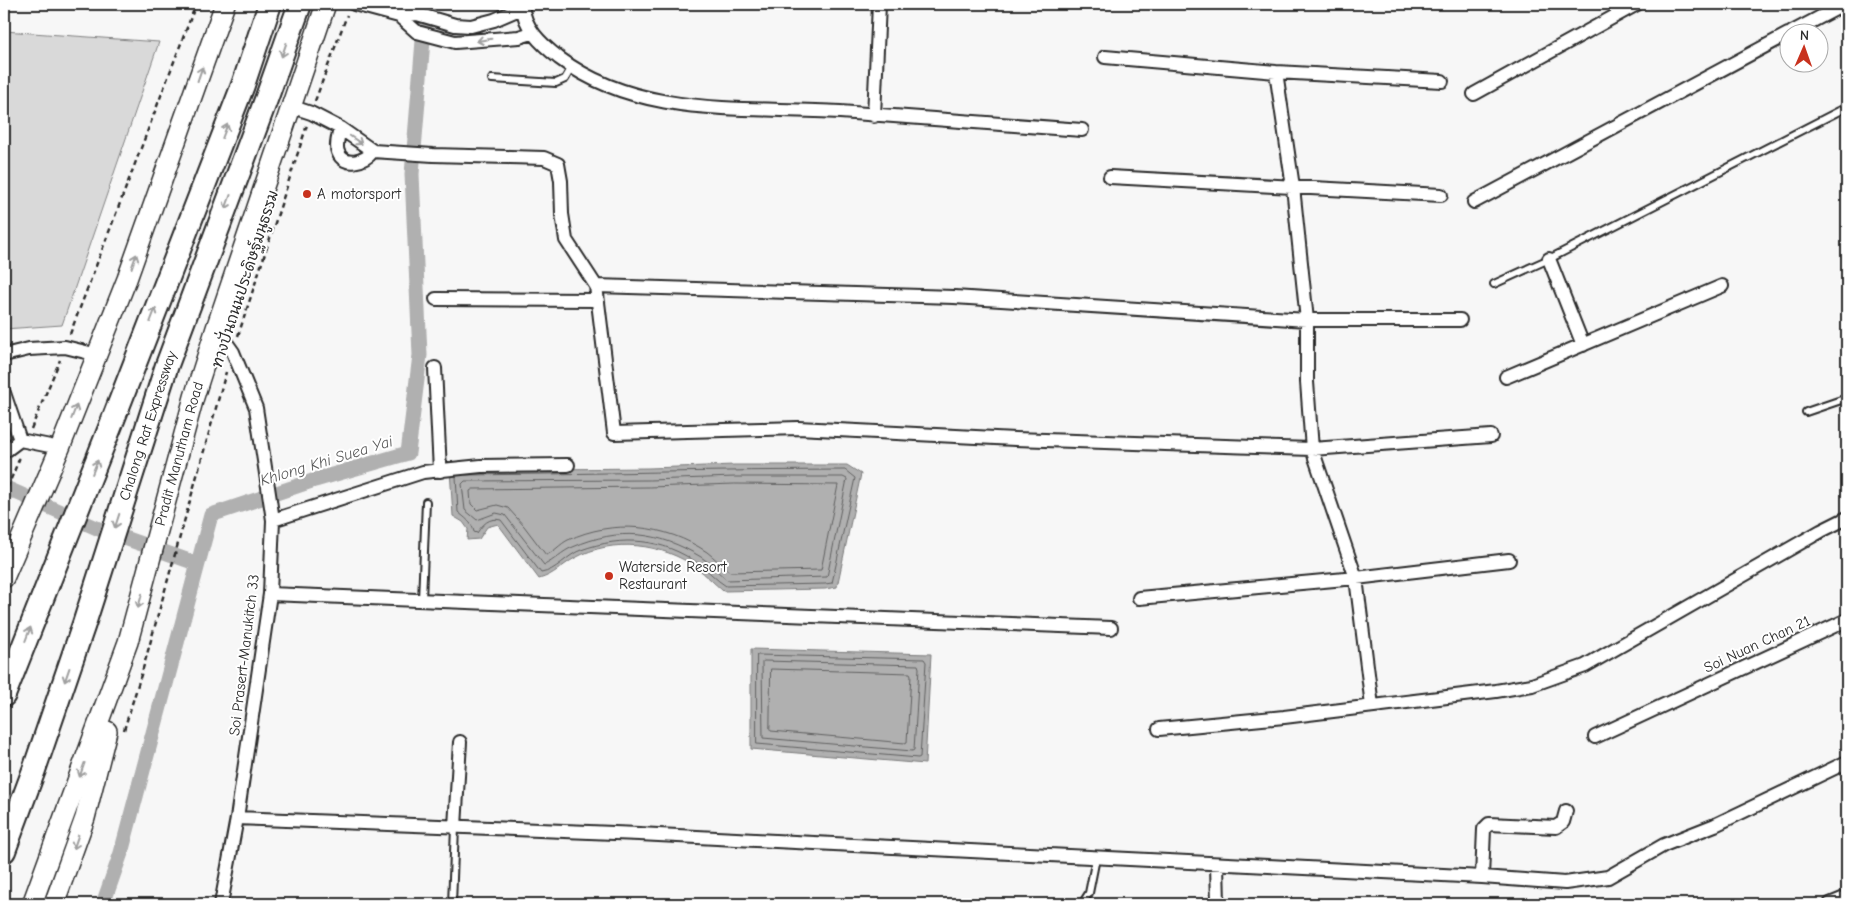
<svg xmlns="http://www.w3.org/2000/svg" width="1851" height="908" viewBox="0 0 1851 908" font-family="'Comic Neue','Playpen Sans Thai',sans-serif">
  <rect width="100%" height="100%" fill="#f7f7f7"/>
  <filter id="ink" filterUnits="userSpaceOnUse"><feTurbulence type="fractalNoise" baseFrequency=".02" numOctaves="2"/><feDisplacementMap in="SourceGraphic" scale="10" xChannelSelector="R" yChannelSelector="G"/><feConvolveMatrix kernelMatrix="1 2 1 2 8 2 1 2 1" color-interpolation-filters="sRGB"/></filter>
  <g filter="url(#ink)">
    <!-- green -->
    <path fill="#d9d9d9" stroke="#828282" d="M4 31 159 42 62 325 4 329Z"/>
    <!-- water -->
    <path fill="#b0b0b0" stroke="#7b7b7b" d="M734 465H847L861 474 837 587 825 589 723 591C714 583 706 575 697 568 662 543 613 537 575 558 562 565 554 575 539 579L498 524 487 527 479 539 467 540 468 529 463 522 453 516 450 470 649 468Z
      M751 649 931 654 925 764 751 749Z"/>
    <g fill="none" stroke-linecap="round" stroke-linejoin="round">
      <!-- shore -->
      <path stroke="#606060" stroke-width="1" d="M456 476 458 512C465 518 472 522 474 532L477 533C483 524 489 517 501 520L541 573C556 571 567 555 581 550 623 535 662 538 699 564 708 570 716 580 726 586L825 584 832 583 855 478 845 470C719 470 593 474 466 475
        M735 477H843L847 479 827 577 727 580C718 573 711 563 701 557 658 531 619 527 573 547 562 551 554 561 544 565L505 515 496 513 477 520 465 510 462 484 465 481 649 480Z
        M735 484 838 485 821 570 730 572C722 566 715 558 707 552 665 524 613 519 568 540 560 544 554 552 546 555L524 526 508 508 497 505 477 510 471 504 470 491 473 489 649 487Z
        M757 655 924 659 926 662 920 757 918 758 757 744Z
        M764 661 918 665 919 668 914 750 912 751 763 738 762 663Z
        M771 669 910 673 911 675 907 742 905 743 771 731 770 729Z"/>
      <!-- canal -->
      <path stroke="#b0b0b0" stroke-width="15" d="M4 487 99 529 198 564
        M103 904 121 853 211 515 315 480 408 453 420 355 412 174 426 4"/>
      <!-- service casing -->
      <g stroke="#2b2b2b" stroke-width="10">
        <path id="service" d="M492 79 556 83 565 79 572 67
          M1494 284 1549 259 1847 107
          M1806 412 1847 398
          M422 600 426 502
          M452 904 455 827
          M1082 904 1089 893 1096 858"/>
      </g>
      <!-- minor casing -->
      <g stroke="#2b2b2b" stroke-width="16">
        <path id="minor" d="M354 4 399 16 417 14 455 25 471 26 494 20 522 8
          M522 4C524 28 540 43 559 58 640 119 745 106 840 112 921 118 1001 124 1082 130
          M399 16 417 32 455 42 519 37 532 33
          M1792 32 1845 4
          M1105 57 1276 72 1442 81
          M1276 72 1293 187 1307 320V382L1312 449 1356 578 1372 706
          M1474 94 1637 4
          M290 106 311 113 340 128 373 151 433 155 544 158 558 164 561 181 562 214 566 240 596 286 614 433 798 428 1015 439 1312 449 1491 436
          M874 116 879 4
          M340 128C339 135 335 145 338 152 344 168 365 162 373 151
          M1110 177 1441 195
          M1474 202 1788 34
          M1549 259 1583 345
          M596 286 954 297 1307 320H1460
          M436 299 597 300
          M216 328 233 352 256 408 273 520 270 594 237 818 221 904
          M4 355 29 349 65 347 98 355
          M435 368 440 471
          M1506 377 1722 286
          M4 393 20 440
          M4 452 20 440 60 448
          M273 520 423 472 481 466 568 465
          M270 594 1111 628
          M1139 598 1356 578 1509 560
          M1159 729 1284 717 1496 691 1532 685 1585 666 1821 531 1847 518
          M1595 737 1847 620
          M237 818 639 834 1482 877 1565 883 1608 877 1664 845 1715 825 1847 762
          M455 827 460 742
          M1217 864 1218 904
          M1482 877 1484 829 1489 824 1556 827 1563 822 1566 811
          M1830 904 1847 897"/>
      </g>
      <!-- primary casing -->
      <g stroke="#2b2b2b" stroke-width="22">
        <g id="primary">
          <path d="M4 578 60 448 127 279 225 4"/>
          <path id="s1" d="M32 904 128 642 194 397 216 328 326 4"/>
          <path d="M54 904 85 818 107 731"/>
        </g>
      </g>
      <!-- motorway casing -->
      <g stroke="#2b2b2b" stroke-width="26">
        <g id="motorway">
          <path d="M4 695 111 425 243 85 270 4"/>
          <path id="s2" d="M4 851 34 770 84 624 167 365 267 97 300 4"/>
        </g>
      </g>
      <!-- path -->
      <path stroke="#2b2b2b" stroke-width="2.5" stroke-dasharray="5 4" stroke-linecap="butt" d="M315 101 347 15
        M70 334 196 4
        M238 336 307 125
        M31 429 60 360
        M4 496 20 457
        M124 730 144 665 226 372"/>
      <!-- service -->
      <use href="#service" stroke="#fff" stroke-width="6"/>
      <!-- minor -->
      <use href="#minor" stroke="#fff" stroke-width="12"/>
      <!-- primary -->
      <use href="#primary" stroke="#fff" stroke-width="19"/>
      <!-- motorway -->
      <use href="#motorway" stroke="#fff" stroke-width="22"/>
    </g>
    <!-- one-way arrows -->
    <defs><path id="oneway-shaft" d="M-6 0H5M1.5-3L5.5 0L1.5 3" fill="none" stroke-width="1.6" stroke-linecap="round" stroke-linejoin="round" transform="scale(1.25)"/></defs>
    <g stroke="#a0a0a0">
      <use href="#oneway-shaft" transform="translate(484 40) rotate(171)"/>
      <use href="#oneway-shaft" transform="translate(284 50) rotate(109)"/>
      <use href="#oneway-shaft" transform="translate(200 74) rotate(-71)"/>
      <use href="#oneway-shaft" transform="translate(225 131) rotate(-69)"/>
      <use href="#oneway-shaft" transform="translate(356 140) rotate(35)"/>
      <use href="#oneway-shaft" transform="translate(228 202) rotate(110)"/>
      <use href="#oneway-shaft" transform="translate(134 261) rotate(-70)"/>
      <use href="#oneway-shaft" transform="translate(153 315) rotate(-69)"/>
      <use href="#oneway-shaft" transform="translate(74 412) rotate(-69)"/>
      <use href="#oneway-shaft" transform="translate(95 467) rotate(-68)"/>
      <use href="#oneway-shaft" transform="translate(117 521) rotate(108)"/>
      <use href="#oneway-shaft" transform="translate(140 601) rotate(106)"/>
      <use href="#oneway-shaft" transform="translate(28 634) rotate(-69)"/>
      <use href="#oneway-shaft" transform="translate(67 675) rotate(109)"/>
      <use href="#oneway-shaft" transform="translate(82 770) rotate(110)"/>
      <use href="#oneway-shaft" transform="translate(76 842) rotate(109)"/>
    </g>
  </g>
  <!-- markers -->
  <g fill="#c8321e" stroke="#fff" stroke-width="2">
    <circle cx="307" cy="194" r="5"/>
    <circle cx="609" cy="576" r="5"/>
  </g>
  <g text-anchor="middle" stroke-width="4" stroke-linejoin="round" paint-order="stroke">
    <!-- poi labels -->
    <g font-size="15" fill="#2b2b2b" stroke="#fff" text-anchor="start">
      <text x="317" y="199">A motorsport</text>
      <text x="619" y="572">Waterside Resort<tspan x="619" dy="17">Restaurant</tspan></text>
    </g>
    <!-- street labels -->
    <g font-size="15" fill="#2b2b2b" stroke="#fff">
      <text transform="translate(245 279) rotate(-72)" y="5">ทางปั่นถนนประดิษฐ์มนูธรรม</text>
      <text dy="5" stroke="none"><textPath href="#s2" startOffset="449">Chalong Rat Expressway</textPath></text>
      <text dy="5" stroke="none"><textPath href="#s1" startOffset="474">Pradit Manutham Road</textPath></text>
      <text transform="translate(1757 644) rotate(-25)" y="5">Soi Nuan Chan 21</text>
      <text transform="translate(244 655) rotate(-83)" y="5">Soi Prasert-Manukitch 33</text>
    </g>
    <!-- water labels -->
    <g font-size="16" font-style="italic" fill="#5a5a5a" stroke="#fff">
      <text transform="translate(326 460) rotate(-17)" y="6">Khlong Khi Suea Yai</text>
    </g>
  </g>
  <!-- margin -->
  <rect width="1851" height="908" fill="none" stroke="#fff" stroke-width="20"/>
  <rect x="10" y="10" width="1831" height="888" fill="none" stroke="#2b2b2b" stroke-width="2" filter="url(#ink)"/>
  <!-- north arrow -->
  <g transform="translate(1804 48) rotate(2)"><circle r="24" fill="#ffffff" stroke="#aaaaaa"/>
  <path d="M0-4L9 19L0 12L-9 19Z" fill="#c8321e"/>
  <text y="-8" font-size="14" font-weight="bold" text-anchor="middle" fill="#2b2b2b">N</text>
  </g>
</svg>
